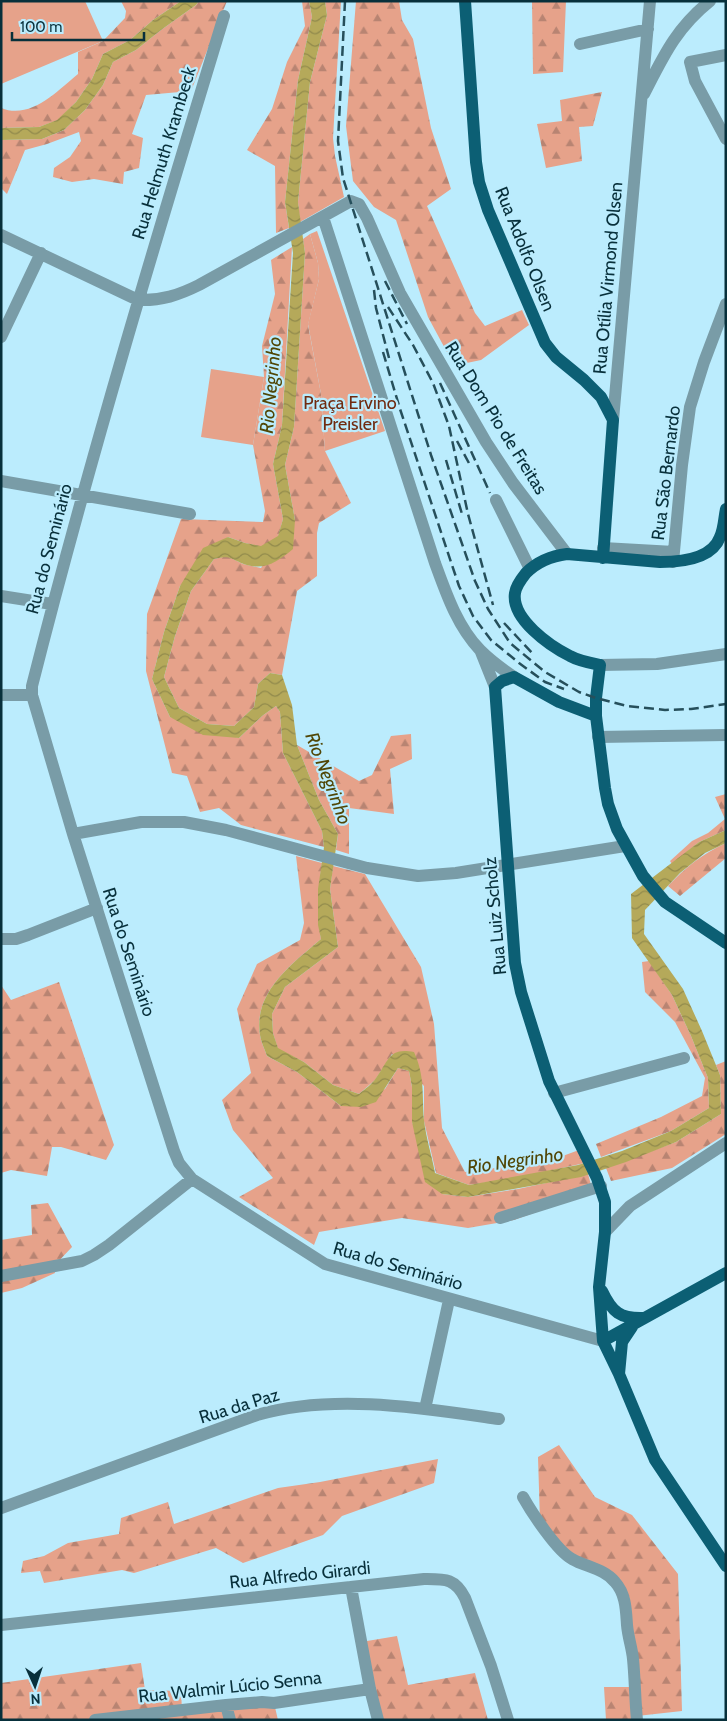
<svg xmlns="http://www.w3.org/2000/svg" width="727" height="1721" viewBox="0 0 727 1721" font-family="Cabin,sans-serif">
  <defs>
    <pattern id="forest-firs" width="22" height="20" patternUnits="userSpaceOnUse" patternTransform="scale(1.25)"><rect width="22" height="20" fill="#e6a28a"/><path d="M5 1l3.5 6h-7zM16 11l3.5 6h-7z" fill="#b88472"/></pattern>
    <pattern id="water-waves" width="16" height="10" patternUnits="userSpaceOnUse" patternTransform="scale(1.25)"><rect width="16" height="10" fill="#b5a95a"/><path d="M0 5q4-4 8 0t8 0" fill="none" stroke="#918a4c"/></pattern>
  </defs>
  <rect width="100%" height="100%" fill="#bbecfd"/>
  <!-- forest -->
  <path fill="url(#forest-firs)" d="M121 1H181L153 20 130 40 103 54 92 79 76 102 58 120 39 127 1 128V108C31 120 57 91 78 74V52L103 41 125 18 126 11Z
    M199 1H227L191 91 146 95 132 134 143 138 139 168 124 172 123 184 94 179 72 182 53 177 54 168 70 157 81 141 79 132 47 144 25 150 7 194 1 188V140L42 139 64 130 85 110 103 85 113 62 136 50 161 30 196 5Z
    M302 1H309L312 17 298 80 285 202 289 228 276 233 275 166 247 150 272 109 287 62 305 26Z
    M325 1H341L333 138 335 156 344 197 300 222 298 202 310 82 327 15Z
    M356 1H399L402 20 413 39 431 128 451 189 427 206 475 313 485 326 522 310 529 325 481 360 462 364 449 356 428 317 396 220 374 207 353 181 346 126Z
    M532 1H566L563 72 533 74Z
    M602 92 593 126 579 127 582 161 546 168 537 124 562 121 560 100Z
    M310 234 318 263 319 279 308 325 321 394 325 451 351 503 319 523 317 533V576L297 591 282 675 270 673 258 684 254 707 234 726 207 724 179 708 164 677 175 636 191 591 214 559 227 556 243 564 261 568 295 520 285 465 294 427 305 253 303 239Z
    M292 247 282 425 273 464 283 519 278 537 262 547 245 543 228 537 180 586 164 632 152 679 170 717 239 738 262 716 276 706 280 712 283 753 322 831 324 847 241 825 219 808 200 812 187 776 172 773 146 671 147 614 181 519 263 522 265 511 253 445 264 377 262 346 275 294 271 260Z
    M411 734 412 759 390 769 394 814 349 808V854L336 850 338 834 319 800 297 745 359 781 372 775 391 736Z
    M726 794V830L699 842 672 864 670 861 692 841 708 833 725 819 715 797Z
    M726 843V858L680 896 668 886C686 867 702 854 726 843Z
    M296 856 322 863C318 889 317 914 321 939 292 964 253 992 260 1035 261 1042 265 1050 267 1056L297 1072 341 1106 385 1089 398 1068 409 1071 412 1087V1122L442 1194 468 1197 518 1189 588 1174 593 1192 514 1220 468 1228 402 1218 319 1232 314 1245 239 1197 273 1178 233 1130 222 1100 251 1073 237 1009 257 964 300 940 304 923Z
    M333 866 365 874 421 967 434 1024 442 1128 465 1172 549 1161 579 1150 585 1163 516 1178 469 1185 436 1173 424 1121V1086L392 1054 375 1080 359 1094 333 1085 304 1062 278 1049 273 1033 272 1014 285 987 338 947 330 889Z
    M649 961 672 995 691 1036 708 1078 709 1108 671 1131 601 1157 596 1144 661 1117 702 1096 705 1078 675 1022 645 992 642 962Z
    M59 982 114 1145 106 1160 61 1147H52L47 1176 11 1170 1 1173V985L11 1000Z
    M726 1061V1134L672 1168 611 1181 606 1168 676 1142 721 1114 720 1075 716 1065Z
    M48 1203 72 1247 54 1266 55 1273 22 1288 1 1293V1240L32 1235 31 1205Z
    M559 1445 595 1497 632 1515 678 1574 682 1711 637 1716V1720H606L604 1687H634L616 1582 573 1560 540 1522 538 1457Z
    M438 1459 434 1483 342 1516 323 1535 243 1563 216 1548 134 1573 122 1570 44 1583 40 1571 21 1573 23 1561 44 1556 68 1543 119 1534 121 1518 168 1502 174 1524 278 1488 320 1482Z
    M397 1636 408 1685 475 1673 488 1720H378L361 1642Z
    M141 1663 145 1690 181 1691 182 1710 274 1703 278 1720H1V1683Z"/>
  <!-- green -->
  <path fill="#e6a28a" d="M1 1H85L103 41 1 84Z
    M317 231 385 431 325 451 321 394 308 324 319 279 318 263 310 234Z
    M211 369 264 377 253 445 201 437Z"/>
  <!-- water -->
  <path fill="url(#water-waves)" d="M181 1H199L196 5 161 30 136 50 113 62 103 85 85 110 64 130 42 139 1 140V128L39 127 57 120 76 102 92 79 103 54 130 40 153 20Z
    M309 1H325L327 15 310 82 298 202 305 253 294 427 285 465 295 520 293 549C276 563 263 572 241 563 228 557 229 556 214 559L191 591 175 636 164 677 179 708 207 724 234 726 254 707 258 684 270 673 282 675 292 705 297 745 319 800 338 834 330 889 338 947 285 987 272 1014 273 1033 278 1048 304 1062 333 1085 359 1094C365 1089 372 1084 376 1078 389 1060 389 1047 414 1052 425 1076 422 1095 424 1120 426 1138 432 1156 435 1173L469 1185 578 1165 622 1151 671 1131 709 1108 708 1078 691 1036 672 995 632 938 631 894 699 842 726 830V843L705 853 680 873 645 910 644 934 683 989 702 1031 720 1075 721 1114 676 1142 626 1162 581 1177 468 1197 442 1194 425 1182 412 1122V1087L409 1071 398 1068 376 1102 361 1107 341 1106 297 1072 267 1056C265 1050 261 1042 260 1035 253 992 292 964 321 939L318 925V889L324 847 322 831 283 753 280 712 276 706 262 716 239 738 203 735 170 717 152 679 164 632 180 586 203 548 228 537 245 543 261 546 278 536 283 519 273 464 282 425 293 253 285 202 298 80 312 17Z"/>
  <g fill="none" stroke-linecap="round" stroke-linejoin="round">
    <!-- minor -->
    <path stroke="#799ca7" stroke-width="12" d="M224 16C156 239 89 461 32 686V695L73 834 174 1151 179 1163 192 1179 325 1264 603 1341
      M580 44 648 29
      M726 55 690 62 695 81 726 139
      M644 94C663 57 676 28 710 1
      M323 217 435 563C446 593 457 626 480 650 490 660 502 669 514 677
      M1 235 138 300C161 301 179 295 199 285L351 201 359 204 367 218 400 293 486 442 513 483 567 554
      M1 337 41 253
      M613 420 650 1
      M1 481 190 514
      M496 500 530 569
      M603 548 674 552
      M673 562 682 465 690 407 704 362 726 304
      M1 596 52 604
      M481 652 495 687
      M600 665 657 664 726 654
      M1 695H32
      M598 737 726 735
      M73 834 141 822H184L226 830 367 868 418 876 456 873 625 846
      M1 939H16L28 935 97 908
      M554 1093 684 1058
      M500 1218 601 1186
      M605 1232 630 1206 726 1143
      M1 1276 82 1261 94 1255 109 1245 192 1179
      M425 1409 449 1300
      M523 1497C532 1513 557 1551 572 1559 586 1567 605 1569 615 1582 626 1594 626 1611 627 1625 628 1637 632 1648 633 1659 635 1679 635 1700 637 1720
      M1 1508 257 1415C333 1393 422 1408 499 1419
      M351 1587 370 1689 378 1720
      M1 1625 424 1579C445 1579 455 1578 465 1598L491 1666 508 1720
      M226 1705 230 1720
      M95 1720 226 1705 262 1702 274 1703 370 1689"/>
    <!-- major -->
    <path stroke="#0c5f74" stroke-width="12" d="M465 1 476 162 479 182 488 210 545 343 556 357 584 380 601 397 613 420 603 558
      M726 509C724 518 724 529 720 537 712 559 680 562 660 562L567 554C551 556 538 561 526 573 522 578 516 586 515 593 511 619 550 646 570 656 579 661 590 663 600 665L596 698V716L605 788 608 804 617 829 643 876 665 902 726 943
      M596 716 559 702 514 677 502 681 495 687 515 963 521 992 549 1081 597 1178 605 1202V1232L599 1287 603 1341 619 1374 655 1460 726 1566
      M602 1291C612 1312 620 1319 644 1318
      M603 1341 726 1273
      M619 1374 622 1342 632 1327"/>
    <!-- rail -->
    <path stroke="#264f5b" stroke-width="2.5" stroke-dasharray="10 5" stroke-linecap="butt" d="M345 1 338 141 343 178 431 455 475 581 488 609 510 643 545 672 579 692 596 698 627 706 665 710 691 709 726 704
      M385 281 407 324
      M374 290 376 308 389 358
      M388 307 413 345 433 383 449 426 468 514 493 605
      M383 352 400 409 459 586 473 616 491 640 519 663 545 682 564 689
      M440 383 490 493
      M457 441 470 465
      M446 460 462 514
      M504 623 533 654"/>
  </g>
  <g text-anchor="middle" stroke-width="4.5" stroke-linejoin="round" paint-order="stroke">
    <!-- street labels -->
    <g font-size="18" fill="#08303b" stroke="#bbecfd">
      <text transform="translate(164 153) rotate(-73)" y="6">Rua Helmuth Krambeck</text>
      <text transform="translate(525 249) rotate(68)" y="6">Rua Adolfo Olsen</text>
      <text transform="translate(608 278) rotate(-85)" y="6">Rua Otília Virmond Olsen</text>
      <text transform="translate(496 418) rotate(58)" y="6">Rua Dom Pio de Freitas</text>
      <text transform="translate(666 473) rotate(-83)" y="6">Rua São Bernardo</text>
      <text transform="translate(49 549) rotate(-75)" y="6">Rua do Seminário</text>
      <text transform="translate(495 916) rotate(-95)" y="6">Rua Luiz Scholz</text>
      <text transform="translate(129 952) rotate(72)" y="6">Rua do Seminário</text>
      <text transform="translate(398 1266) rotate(16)" y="6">Rua do Seminário</text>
      <text transform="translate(239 1406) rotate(-17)" y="6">Rua da Paz</text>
      <text transform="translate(300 1575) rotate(-6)" y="6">Rua Alfredo Girardi</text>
      <text transform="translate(230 1687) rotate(-6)" y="6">Rua Walmir Lúcio Senna</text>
    </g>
    <!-- park labels -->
    <g font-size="18" fill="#702b10" stroke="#bbecfd">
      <text x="350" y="409">Praça Ervino<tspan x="350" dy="21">Preisler</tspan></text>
    </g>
    <!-- water labels -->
    <g font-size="19" font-style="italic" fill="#504606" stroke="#bbecfd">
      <text transform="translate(270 385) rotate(-85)" y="7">Rio Negrinho</text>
      <text transform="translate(329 778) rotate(69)" y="7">Rio Negrinho</text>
      <text transform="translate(515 1160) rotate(-8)" y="7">Rio Negrinho</text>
    </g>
  </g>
  <!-- border -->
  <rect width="727" height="1721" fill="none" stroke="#08303b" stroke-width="5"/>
  <!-- north arrow -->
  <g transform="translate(35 1686) rotate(177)" stroke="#bbecfd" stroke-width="4" paint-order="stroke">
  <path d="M0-4L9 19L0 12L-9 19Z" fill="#08303b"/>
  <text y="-8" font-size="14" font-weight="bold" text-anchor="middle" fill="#08303b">N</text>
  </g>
  <!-- scale -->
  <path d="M12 32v8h132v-8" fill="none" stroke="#08303b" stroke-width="2.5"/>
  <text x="20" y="32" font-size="15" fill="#08303b" stroke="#bbecfd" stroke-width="4" paint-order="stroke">100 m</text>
</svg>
